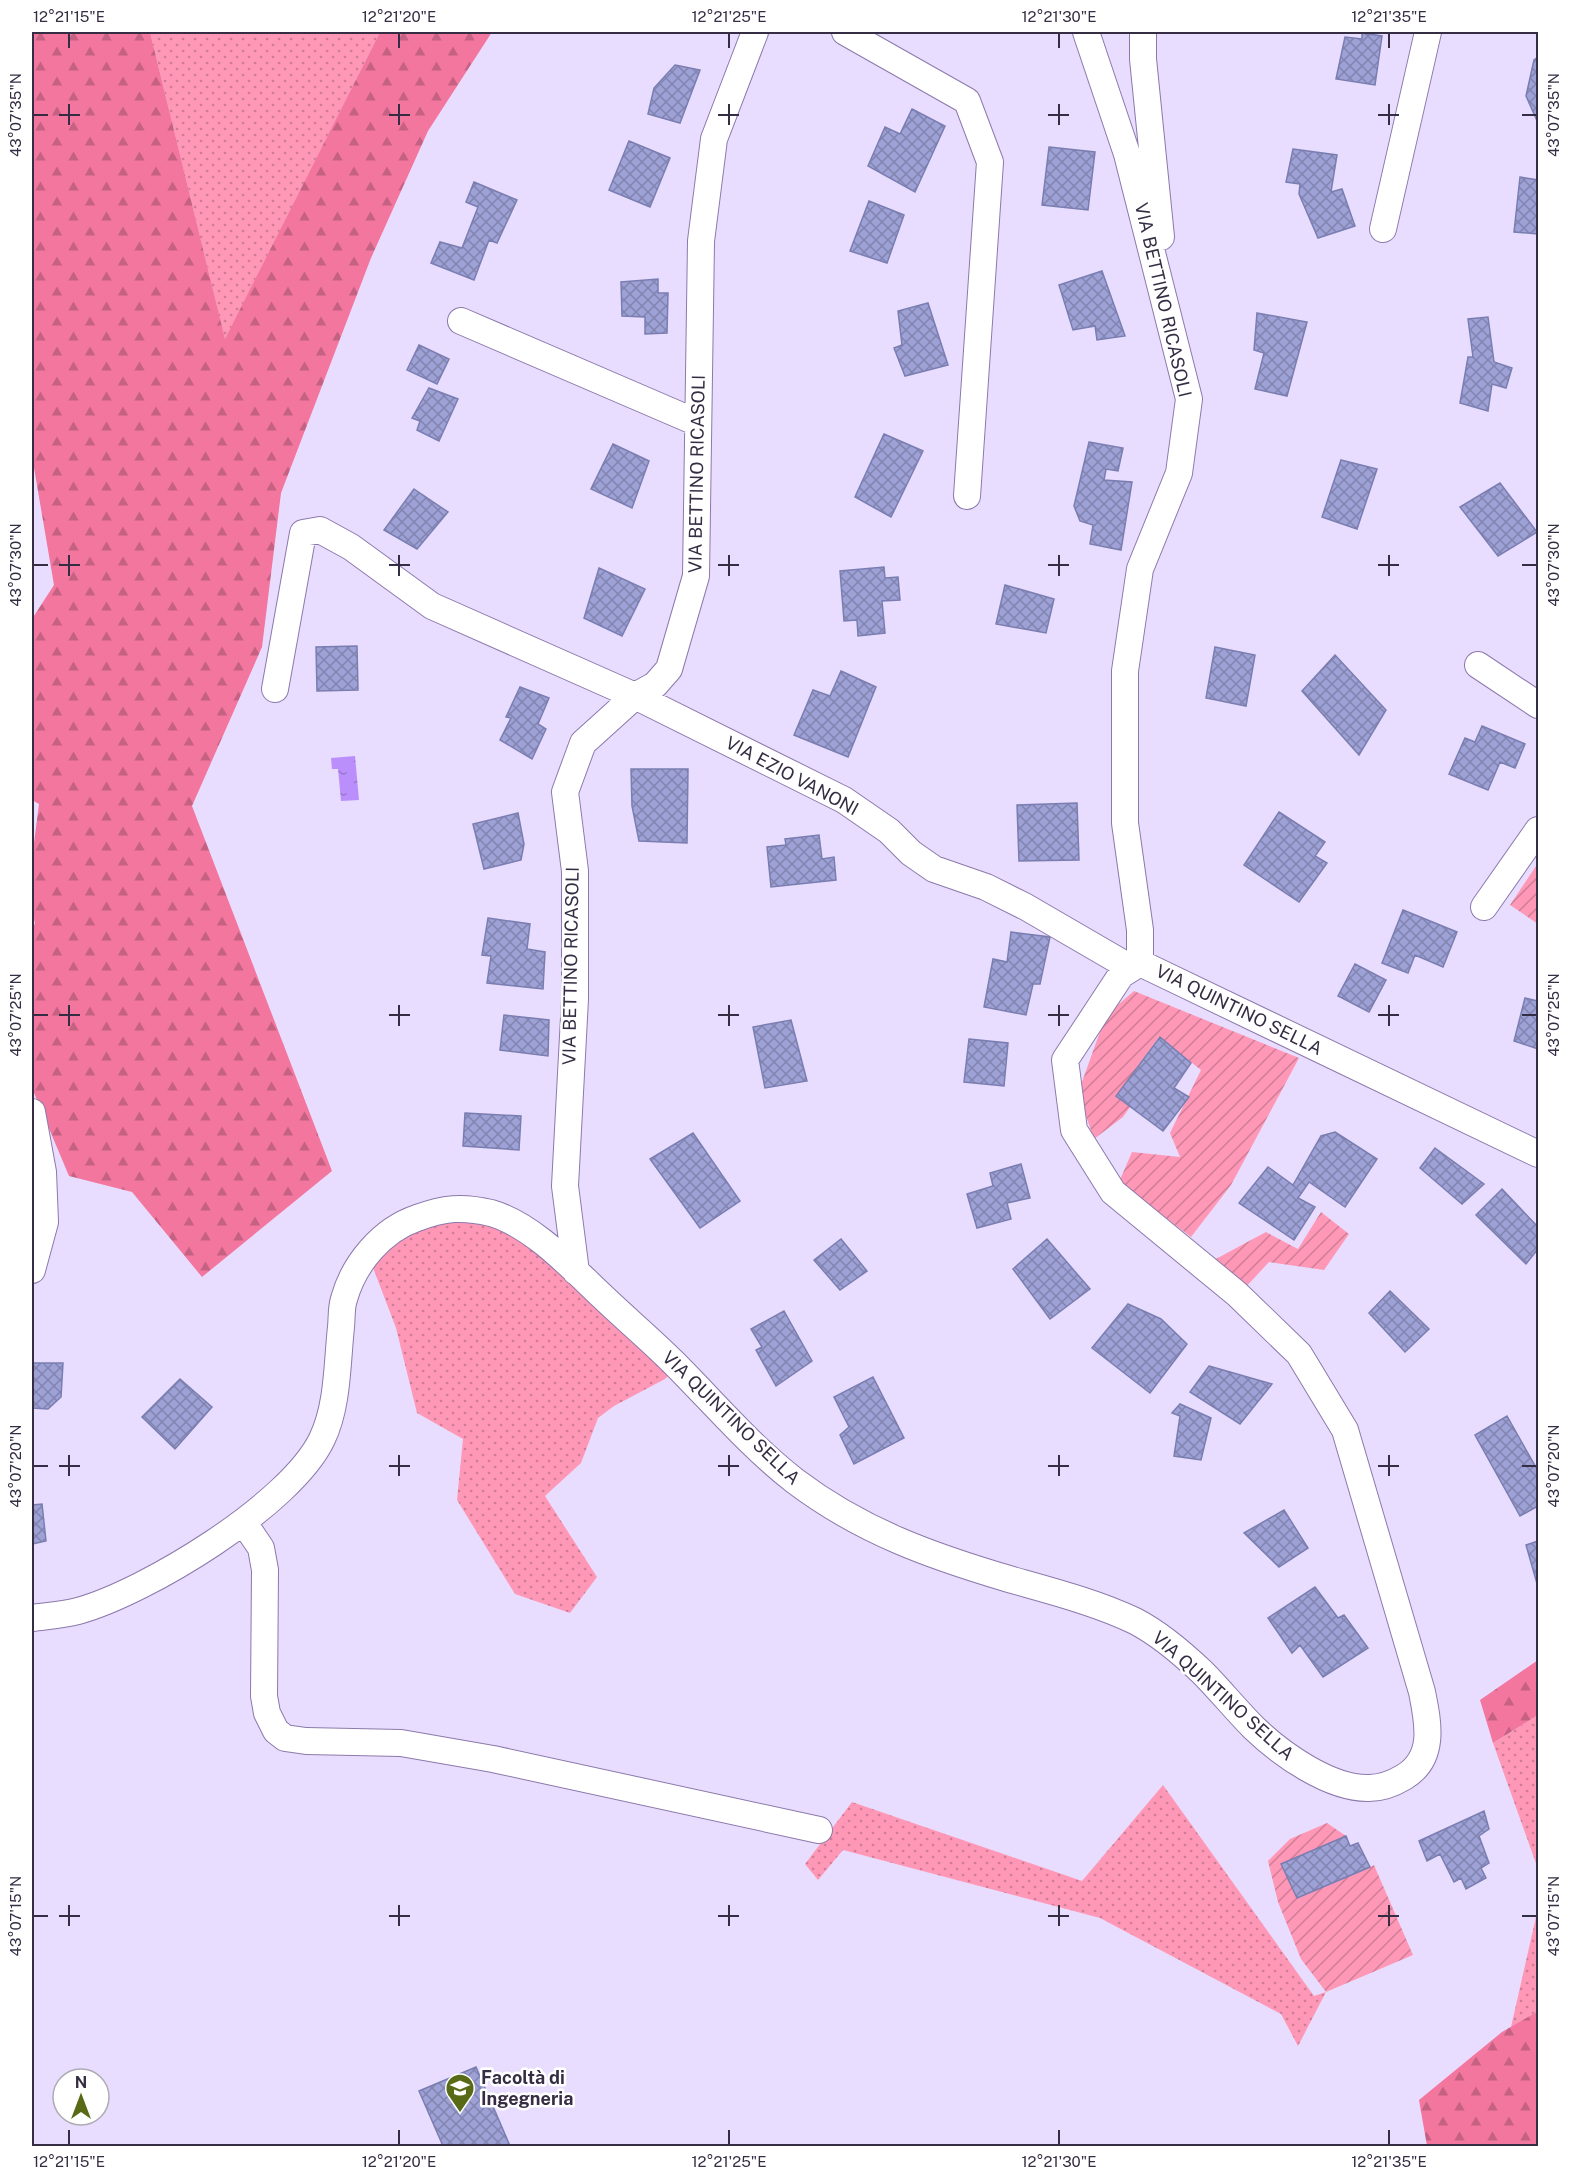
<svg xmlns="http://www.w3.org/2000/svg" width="1570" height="2178" viewBox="0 0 1570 2178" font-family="'Public Sans',sans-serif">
  <defs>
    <pattern id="grass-dots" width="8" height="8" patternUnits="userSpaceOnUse" patternTransform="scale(1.5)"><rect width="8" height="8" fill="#ff98b7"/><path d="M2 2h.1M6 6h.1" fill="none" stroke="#cf7c96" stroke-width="1.8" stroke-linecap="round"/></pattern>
    <pattern id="forest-firs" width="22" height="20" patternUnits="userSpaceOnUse" patternTransform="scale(1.5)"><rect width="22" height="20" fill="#f2769e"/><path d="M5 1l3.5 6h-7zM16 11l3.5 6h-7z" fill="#c56182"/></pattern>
    <pattern id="garden-furrows" width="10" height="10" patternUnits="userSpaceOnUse" patternTransform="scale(1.5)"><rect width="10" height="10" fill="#ff98b7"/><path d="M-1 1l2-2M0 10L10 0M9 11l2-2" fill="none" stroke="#cf7c96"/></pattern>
    <pattern id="water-ripples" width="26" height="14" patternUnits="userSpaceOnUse" patternTransform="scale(1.5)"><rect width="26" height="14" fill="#ba8ffb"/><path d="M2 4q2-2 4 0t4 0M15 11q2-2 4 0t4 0" fill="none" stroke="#9875cd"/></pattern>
    <pattern id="building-cross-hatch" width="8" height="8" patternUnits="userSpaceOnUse" patternTransform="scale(1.5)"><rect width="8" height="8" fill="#9da1d6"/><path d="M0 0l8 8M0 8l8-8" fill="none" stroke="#8184af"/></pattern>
  </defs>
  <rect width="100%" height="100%" fill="#e8ddfe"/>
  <!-- grass -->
  <path fill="url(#grass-dots)" d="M150 32H380L225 340Z
    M470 1220 519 1236 670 1374 665 1379 614 1406 598 1418 581 1463 545 1496 597 1577 570 1613 515 1594 457 1500 463 1439 417 1413 396 1328 372 1265 400 1238 428 1224Z
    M1538 1715V1869L1493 1743Z
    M1163 1785 1314 1996 1326 1992 1298 2046 1281 2014 1100 1918 843 1850 818 1880 805 1864 852 1802 1082 1881Z
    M1538 1908V2011L1511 2027Z"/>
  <!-- forest -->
  <path fill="url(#forest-firs)" d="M32 32H150L225 339 380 32H492L428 131 371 258 281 493 262 647 192 806 332 1171 202 1277 132 1192 69 1176 32 1088V926L35 924C27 884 34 844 39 804L32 800V619L54 585 32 456Z
    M1538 1660V1715L1493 1743 1480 1700Z
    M1538 2011V2146H1427L1419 2100 1502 2032Z"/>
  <!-- garden -->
  <path fill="url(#garden-furrows)" d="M1538 863V924L1510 905Z
    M1134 991 1299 1058 1231 1185 1191 1237 1119 1182 1132 1152 1180 1157 1170 1133 1201 1070 1159 1037 1116 1096 1130 1107 1123 1117 1094 1139 1078 1093 1106 1015Z
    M1321 1212 1349 1234 1324 1270 1269 1262 1244 1289 1212 1261 1266 1232 1298 1249Z
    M1327 1823 1346 1836 1281 1864 1297 1898 1374 1865 1413 1955 1326 1992 1301 1959 1278 1902 1268 1861 1290 1839Z"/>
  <!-- water -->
  <path fill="url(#water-ripples)" d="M355 756 359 800 341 801 338 769H332L331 758Z"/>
  <!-- building -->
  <path fill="url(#building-cross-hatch)" stroke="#7a7db0" stroke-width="1.5" d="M1362 33 1382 36 1375 85 1336 79 1345 37 1362 39Z
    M1538 57V123L1526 96 1534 60Z
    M675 65 700 70 680 123 648 114 654 88Z
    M912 109 945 126 915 192 868 166 885 127 900 134Z
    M629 141 670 158 650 207 609 190Z
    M1049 147 1095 152 1088 210 1042 205Z
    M1293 149 1337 155 1331 192 1342 189 1355 226 1318 238 1299 194 1300 184 1286 182Z
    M1520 177 1538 180V234L1514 232Z
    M474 182 517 200 497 243 489 240 474 280 431 263 440 242 462 248 478 207 466 202Z
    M869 201 904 215 887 263 850 251Z
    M1102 271 1125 336 1097 340 1095 326 1073 330 1059 285Z
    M658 279V293H668L667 333 645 334V317L622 316 621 282Z
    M928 303 948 365 905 376 894 348 902 345 898 311Z
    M1257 313 1307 322 1287 396 1255 389 1264 353 1254 350Z
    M1488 317 1494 362 1512 368 1506 388 1492 384 1488 411 1460 403 1468 357H1473L1468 319Z
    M419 345 449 359 437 384 407 370Z
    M429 388 458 399 439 441 417 430 420 421 412 418Z
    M884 434 923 451 891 517 855 497Z
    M1089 442 1123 448 1118 471 1106 469 1104 480 1132 482 1121 550 1090 544 1093 525 1080 521 1074 506Z
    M613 444 649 461 632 508 591 489Z
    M1341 460 1377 469 1357 529 1322 517Z
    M1500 483 1537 532 1498 556 1460 507Z
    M414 489 448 512 417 549 384 530Z
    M884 567 885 578 898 577 900 600 882 601 885 633 858 636 857 620 844 621 840 571Z
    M599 568 645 589 622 636 584 618Z
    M1005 585 1054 599 1046 633 996 624Z
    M357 646 358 690 317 691 316 647Z
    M1215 647 1255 655 1246 706 1206 698Z
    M1335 655 1386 710 1359 755 1302 691Z
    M841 671 876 687 848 757 794 735 813 690 830 696Z
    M520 687 549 698 538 724 546 729 532 759 500 740 511 718 506 717Z
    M1482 726 1525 744 1515 768 1500 762 1488 790 1449 774 1465 738 1475 742Z
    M631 769H688L687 843 639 841 632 806Z
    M1077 803 1079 860 1019 861 1017 805Z
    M1279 812 1325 842 1315 856 1327 863 1299 902 1244 865Z
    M518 813 524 844 521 860 484 869 473 824Z
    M819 835 822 859 834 857 836 880 771 887 767 847 786 845 785 839Z
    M1403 910 1457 932 1443 967 1415 955 1408 973 1382 963Z
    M488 918 530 924 527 949 545 952 543 989 487 983 491 956 482 955Z
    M1011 932 1050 937 1040 984H1033L1026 1015 984 1007 993 959 1007 962Z
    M1355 964 1386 980 1369 1012 1338 996Z
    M1525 998 1538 1001V1049L1514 1041Z
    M504 1015 549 1020 548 1056 500 1050Z
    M791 1020 807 1081 765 1088 753 1027Z
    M1160 1037 1191 1063 1174 1088 1189 1097 1163 1131 1116 1096Z
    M969 1039 1008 1043 1004 1086 964 1082Z
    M465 1113 521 1116 519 1150 463 1146Z
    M1335 1132 1377 1159 1345 1207 1309 1182 1298 1198 1315 1207 1294 1240 1239 1203 1268 1167 1293 1185 1321 1136Z
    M693 1133 740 1201 700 1228 650 1159Z
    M1435 1148 1484 1184 1462 1204 1420 1168Z
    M1021 1164 1030 1198 1007 1203 1011 1219 977 1228 967 1194 993 1186 990 1173Z
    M1502 1189 1538 1227V1249L1526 1264 1476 1215Z
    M841 1239 867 1271 840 1290 814 1260Z
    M1047 1239 1090 1289 1050 1319 1013 1269Z
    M1390 1291 1429 1329 1405 1352 1369 1313Z
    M1128 1304 1161 1319 1187 1344 1150 1393 1092 1348Z
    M784 1311 812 1361 776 1386 756 1350 762 1347 751 1329Z
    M32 1363H63L61 1397 48 1409 32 1408Z
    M1209 1366 1272 1384 1240 1424 1190 1392Z
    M873 1377 904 1438 854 1464 840 1435 849 1427 834 1397Z
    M180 1379 212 1407 175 1449 142 1417Z
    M1180 1404 1211 1418 1201 1460 1174 1456 1180 1416 1172 1413Z
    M1507 1416 1538 1471V1506L1520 1516 1475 1435Z
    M42 1504 46 1541 32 1544V1505Z
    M1284 1510 1308 1548 1279 1567 1244 1533Z
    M1538 1541V1587L1526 1545Z
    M1315 1587 1338 1618 1344 1615 1368 1648 1323 1677 1300 1645 1292 1653 1268 1618Z
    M1484 1811 1489 1829 1479 1836 1489 1863 1481 1868 1486 1878 1466 1889 1461 1878 1454 1882 1440 1854 1427 1861 1419 1841Z
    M1346 1836 1350 1846 1358 1843 1370 1867 1297 1898 1281 1864Z
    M476 2067 510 2146H443L419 2091Z"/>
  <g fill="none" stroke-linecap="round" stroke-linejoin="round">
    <!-- minor casing -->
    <g stroke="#8c79ac" stroke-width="28">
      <path id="minor" d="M845 32 967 101 990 162 967 496
        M1086 32 1127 154 1189 399 1179 473 1140 569 1125 671V823L1140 930V963
        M1143 32V59L1161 237
        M1383 229 1428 32
        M461 321 698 423
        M1478 665 1538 705
        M275 689 303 533 320 530 351 547 432 606 635 696 844 800 889 831 911 853 934 869 986 887 1026 907 1131 968
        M1484 907 1538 830
        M32 1112 43 1172 45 1222 32 1270
        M576 1272 565 1186 575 999V871L565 792 583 743 635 696 655 685 669 669 696 576 701 241 714 139 755 32
        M244 1523 261 1548 265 1570 264 1696 267 1713 276 1731 285 1738 306 1741 401 1743 493 1759 819 1830
        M32 1618C47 1616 64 1615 78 1611 147 1592 291 1504 322 1439 338 1406 337 1364 341 1327 342 1318 341 1308 344 1299 354 1263 382 1230 417 1218 444 1208 462 1206 491 1213 533 1225 572 1268 603 1297 626 1319 651 1340 673 1362 713 1402 750 1446 795 1481 861 1531 931 1556 1009 1579 1051 1591 1095 1602 1135 1621 1160 1634 1182 1653 1202 1672 1220 1690 1236 1710 1254 1728 1281 1754 1330 1789 1369 1788 1381 1788 1394 1783 1404 1777 1436 1758 1428 1722 1422 1692L1345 1430 1299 1354 1237 1294 1113 1192 1074 1130 1065 1060 1121 975 1140 963 1538 1154"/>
    </g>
    <!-- minor -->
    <use href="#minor" stroke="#fff" stroke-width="26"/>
  </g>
  <!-- ticks -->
  <path fill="none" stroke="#352d43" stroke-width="2" d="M69 33V48M399 33V48M729 33V48M1059 33V48M1389 33V48M69 104V125M399 104V125M729 104V125M1059 104V125M1389 104V125M33 115H48M59 115H80M389 115H410M718 115H739M1048 115H1069M1378 115H1399M1522 115H1537M69 555V576M399 555V576M729 555V576M1059 555V576M1389 555V576M33 565H48M59 565H80M389 565H410M718 565H739M1048 565H1069M1378 565H1399M1522 565H1537M69 1005V1026M399 1005V1026M729 1005V1026M1059 1005V1026M1389 1005V1026M33 1015H48M59 1015H80M389 1015H410M718 1015H739M1048 1015H1069M1378 1015H1399M1522 1015H1537M69 1455V1476M399 1455V1476M729 1455V1476M1059 1455V1476M1389 1455V1476M33 1466H48M59 1466H80M389 1466H410M718 1466H739M1048 1466H1069M1378 1466H1399M1522 1466H1537M69 1905V1926M399 1905V1926M729 1905V1926M1059 1905V1926M1389 1905V1926M33 1916H48M59 1916H80M389 1916H410M718 1916H739M1048 1916H1069M1378 1916H1399M1522 1916H1537M69 2130V2145M399 2130V2145M729 2130V2145M1059 2130V2145M1389 2130V2145"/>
  <!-- icons -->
  <defs>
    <g id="university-pin" transform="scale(1.5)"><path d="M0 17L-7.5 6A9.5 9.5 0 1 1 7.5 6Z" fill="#586a15" stroke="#fff"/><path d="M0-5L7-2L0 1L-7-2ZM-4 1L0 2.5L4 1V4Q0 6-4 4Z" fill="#fff"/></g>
  </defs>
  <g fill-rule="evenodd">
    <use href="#university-pin" x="460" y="2088"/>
  </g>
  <g text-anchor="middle" stroke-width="5" stroke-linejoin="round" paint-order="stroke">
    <!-- street labels -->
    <g font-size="18" fill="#352d43" stroke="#fff">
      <text transform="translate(1163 300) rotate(77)" y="6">VIA BETTINO RICASOLI</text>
      <text transform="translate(697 474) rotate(-89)" y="6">VIA BETTINO RICASOLI</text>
      <text transform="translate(792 776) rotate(28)" y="6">VIA EZIO VANONI</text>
      <text transform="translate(571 966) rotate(-89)" y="6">VIA BETTINO RICASOLI</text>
      <text transform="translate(1239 1010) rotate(26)" y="6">VIA QUINTINO SELLA</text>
      <text transform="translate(731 1418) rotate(44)" y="6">VIA QUINTINO SELLA</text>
      <text transform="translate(1223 1696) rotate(42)" y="6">VIA QUINTINO SELLA</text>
    </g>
    <!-- poi labels -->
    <g font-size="18" font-weight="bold" fill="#352d43" stroke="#fff" text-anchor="start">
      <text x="481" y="2084">Facoltà di<tspan x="481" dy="21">Ingegneria</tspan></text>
    </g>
  </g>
  <!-- border -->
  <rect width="1570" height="2178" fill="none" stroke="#ffffff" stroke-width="66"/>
  <!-- north arrow -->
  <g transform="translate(81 2097)"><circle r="28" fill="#ffffff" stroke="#aeabb4" stroke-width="1.5"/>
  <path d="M0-4.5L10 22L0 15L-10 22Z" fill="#586a15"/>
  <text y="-9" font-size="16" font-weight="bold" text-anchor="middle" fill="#352d43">N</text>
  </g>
  <rect x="33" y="33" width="1504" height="2112" fill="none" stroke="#352d43" stroke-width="2"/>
  <g font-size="15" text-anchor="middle" fill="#352d43">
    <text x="69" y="22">12°21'15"E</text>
    <text x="399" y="22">12°21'20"E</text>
    <text x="729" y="22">12°21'25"E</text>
    <text x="1059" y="22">12°21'30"E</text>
    <text x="1389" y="22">12°21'35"E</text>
    <text transform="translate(16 115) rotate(-90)" y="5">43°07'35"N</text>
    <text transform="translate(1554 115) rotate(-90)" y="5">43°07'35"N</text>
    <text transform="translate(16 565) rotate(-90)" y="5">43°07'30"N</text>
    <text transform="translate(1554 565) rotate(-90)" y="5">43°07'30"N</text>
    <text transform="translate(16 1015) rotate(-90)" y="5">43°07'25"N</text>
    <text transform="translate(1554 1015) rotate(-90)" y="5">43°07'25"N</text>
    <text transform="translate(16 1466) rotate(-90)" y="5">43°07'20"N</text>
    <text transform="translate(1554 1466) rotate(-90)" y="5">43°07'20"N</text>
    <text transform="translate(16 1916) rotate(-90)" y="5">43°07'15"N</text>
    <text transform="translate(1554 1916) rotate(-90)" y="5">43°07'15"N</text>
    <text x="69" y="2167">12°21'15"E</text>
    <text x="399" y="2167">12°21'20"E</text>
    <text x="729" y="2167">12°21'25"E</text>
    <text x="1059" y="2167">12°21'30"E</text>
    <text x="1389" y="2167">12°21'35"E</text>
  </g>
</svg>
